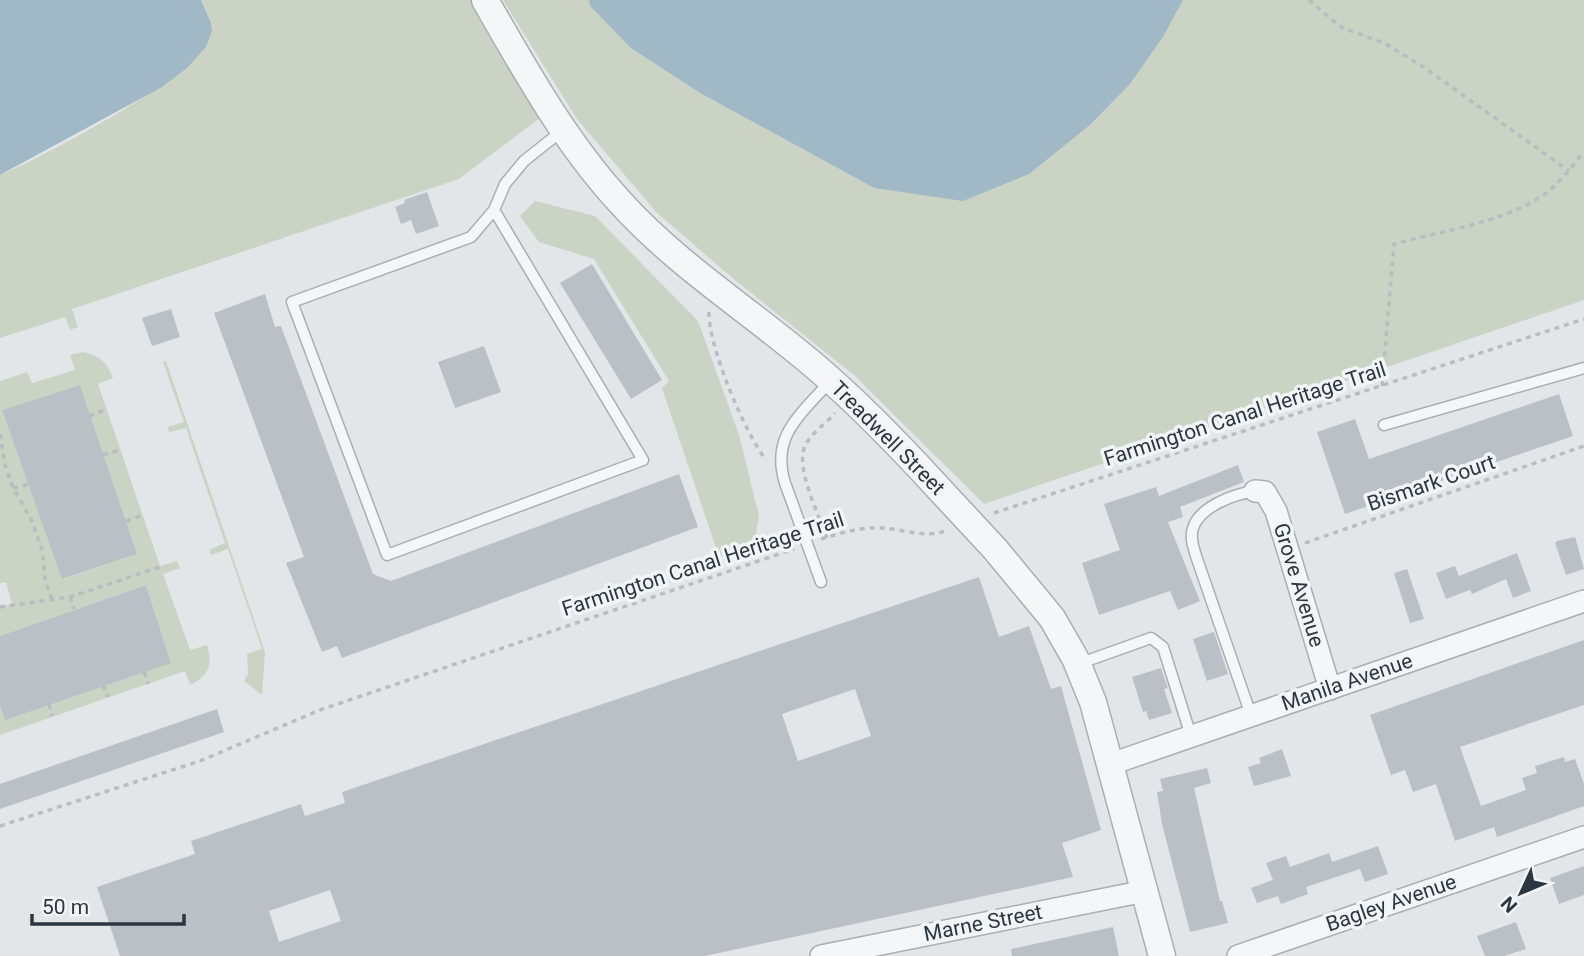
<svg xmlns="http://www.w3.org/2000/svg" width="1584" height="956" viewBox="0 0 1584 956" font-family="Roboto,sans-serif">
  <rect width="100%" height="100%" fill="#e2e6e9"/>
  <!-- green -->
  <path fill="#cad3c4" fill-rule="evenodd" d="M201 0H472L541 117 459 179 72 309 78 327 70 330 65 317 0 338V175C38 160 191 78 206 45 214 29 208 15 201 0Z
    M503 0H589L590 6 632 48 700 93 874 188 1091 124 1130 84 1163 37 1183 0H1584V300L984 504 854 375 736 281 657 213 577 119Z
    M535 201 595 216 698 321 739 435 759 516 754 546 719 557 662 388 669 381 594 259 539 242 520 216Z
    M83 352C100 356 107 362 113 378L98 384 160 566 177 561 180 568 163 574 190 650 207 645C213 664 209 676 190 685L185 671 0 735V705L171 663 146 585 0 636V607L12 604 6 582 0 583V381L27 372 32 383 75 370 70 355ZM80 385 137 554 63 579 2 410Z
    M166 361 265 652 262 695 244 681 248 674 247 654 262 649 228 549 211 555 209 550 225 543 186 428 169 432 168 427 184 422 163 362Z"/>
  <!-- water -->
  <path fill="#a1b8c6" d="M0 0H201L211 23 212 31 206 47 188 67 162 87 0 175Z
    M589 0H1183L1163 37 1130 84 1091 124 1029 174 963 201 874 188 700 93 631 48 590 6Z"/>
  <!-- building -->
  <path fill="#bac0c6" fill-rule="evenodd" d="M427 192 439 226 416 234 411 220 401 224 395 207 405 203 404 200Z
    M592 264 662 380 631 399 560 283Z
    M265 294 275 327 281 326 373 574 391 581 679 474 698 527 342 658 337 646 322 652 286 563 304 557 214 313Z
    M171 309 180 337 152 346 142 318Z
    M484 346 501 392 455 408 438 362Z
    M80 385 137 554 62 579 2 410Z
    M1559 394 1573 436 1345 514 1317 432 1355 419 1369 459Z
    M1238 465 1244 482 1180 507 1183 517 1168 522 1200 601 1178 610 1170 591 1099 615 1082 563 1120 550 1104 504 1156 487 1159 496Z
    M1575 537 1584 569 1566 575 1555 543 1557 541Z
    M1517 553 1531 591 1513 598 1506 579 1472 594 1470 590 1446 599 1436 573 1455 566 1459 576Z
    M1407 569 1424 619 1410 623 1394 573Z
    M979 577 999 637 1029 626 1051 689 1061 686 1101 830 1062 843 1073 877 705 956H120L97 887 195 854 191 841 301 804 305 816 345 803 342 792ZM855 689 871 736 798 761 782 714ZM330 890 341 921 279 942 269 911Z
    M146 585 171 663 5 720 0 705V636Z
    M1214 632 1228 674 1207 681 1193 639Z
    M1584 640V705L1460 747 1481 806 1526 790 1522 778 1537 773 1535 766 1564 757 1565 762 1575 759 1584 784V806L1497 837 1494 827 1455 841 1436 784 1413 792 1405 770 1391 775 1370 715Z
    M1161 668 1168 688 1164 689 1172 713 1149 720 1146 711 1143 712 1132 677Z
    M217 709 224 732 0 809V784Z
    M1282 749 1291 776 1254 786 1248 767 1261 763 1259 758Z
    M1207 768 1211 783 1194 788 1220 901H1222L1228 923 1190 932 1162 824 1157 792 1163 791 1160 779Z
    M1378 846 1388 874 1365 882 1360 869 1306 887 1308 894 1281 904 1278 896 1257 903 1251 888 1273 880 1266 863 1286 856 1290 867 1329 853 1332 862Z
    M1584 866V895L1559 904 1550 878Z
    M1516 922 1526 949 1504 956H1485L1477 936Z
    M1113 927 1119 956H1012L1011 949Z"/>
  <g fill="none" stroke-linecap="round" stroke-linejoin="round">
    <!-- service casing -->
    <g stroke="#a8aeb3" stroke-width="13">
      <path id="service" d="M494 210 643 460 387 555 292 302 471 237 494 210 505 184 524 161 563 130
        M1384 425 1584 368
        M821 582 785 483C770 435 802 414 831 380
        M1078 664 1151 638 1163 647 1191 736
        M1251 715 1196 556C1193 546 1190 537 1193 528 1200 506 1235 494 1255 491"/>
    </g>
    <!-- minor casing -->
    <g stroke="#a8aeb3" stroke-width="24">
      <path id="minor" d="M1255 491 1265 492 1276 511 1330 689
        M1111 764 1584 601
        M821 956 1145 891
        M1238 956 1584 837"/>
    </g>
    <!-- tertiary casing -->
    <g stroke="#a8aeb3" stroke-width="29">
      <path id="tertiary" d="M485 0C525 70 565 142 620 202 676 264 747 309 810 362 858 402 900 446 942 492
        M995 549 1052 618 1075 658 1093 702 1162 956"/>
    </g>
    <!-- path -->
    <path stroke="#b9bcc1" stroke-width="3.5" stroke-dasharray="5 5" stroke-linecap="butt" d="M1309 0 1341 27 1386 44 1425 68 1569 171
      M709 312C708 346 745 433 766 460
      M1382 386 1394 244C1441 231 1496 224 1539 198 1557 187 1572 167 1584 151
      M89 416 107 409
      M0 434 5 465 13 488 32 521 42 550 45 579 52 600
      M103 455 120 450
      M13 488 30 484
      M994 513 1584 319
      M126 521 143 515
      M827 538C819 516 795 467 805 446 811 433 826 424 835 413
      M821 539C841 533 860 527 881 528 903 529 926 539 948 530
      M1305 543 1584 446
      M70 597 74 609
      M0 607 70 597 160 567
      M144 672 148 684
      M103 685 108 697
      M49 704 52 716
      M0 826 200 761 320 710 794 549"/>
    <!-- service -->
    <use href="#service" stroke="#f5f6f8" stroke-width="10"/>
    <!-- minor -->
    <use href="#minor" stroke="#f5f6f8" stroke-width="21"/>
    <!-- tertiary -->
    <use href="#tertiary" stroke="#f5f6f8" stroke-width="26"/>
    <!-- tertiary-bridge casing -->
    <g stroke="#a8aeb3" stroke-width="29" stroke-linecap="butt">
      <path id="tertiary-bridge" d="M942 492 995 549"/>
    </g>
    <!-- tertiary-bridge -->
    <use href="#tertiary-bridge" stroke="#f5f6f8" stroke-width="26"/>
  </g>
  <g text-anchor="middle" stroke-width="7" stroke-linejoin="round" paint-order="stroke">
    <!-- street labels -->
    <g font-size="21" fill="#2c3640" stroke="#f2f5f7">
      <text transform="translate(1245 414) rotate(-18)" y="7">Farmington Canal Heritage Trail</text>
      <text transform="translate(888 438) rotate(45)" y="7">Treadwell Street</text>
      <text transform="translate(1431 483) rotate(-19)" y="7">Bismark Court</text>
      <text transform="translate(703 564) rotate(-18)" y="7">Farmington Canal Heritage Trail</text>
      <text transform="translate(1299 585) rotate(73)" y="7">Grove Avenue</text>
      <text transform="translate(1347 682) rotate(-19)" y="7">Manila Avenue</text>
      <text transform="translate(1391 903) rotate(-19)" y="7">Bagley Avenue</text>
      <text transform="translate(983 923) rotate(-11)" y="7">Marne Street</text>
    </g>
  </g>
  <!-- north arrow -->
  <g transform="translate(1521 893) rotate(226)" stroke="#f2f5f7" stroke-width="5" paint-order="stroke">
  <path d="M0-5L12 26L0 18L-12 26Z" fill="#2c3640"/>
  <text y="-10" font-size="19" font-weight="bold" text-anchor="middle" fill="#2c3640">N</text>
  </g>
  <!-- scale -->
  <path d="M32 914v10h152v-10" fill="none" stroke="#2c3640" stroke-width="3.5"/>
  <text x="42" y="914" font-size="21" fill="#2c3640" stroke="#f2f5f7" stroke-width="5" paint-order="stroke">50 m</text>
</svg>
